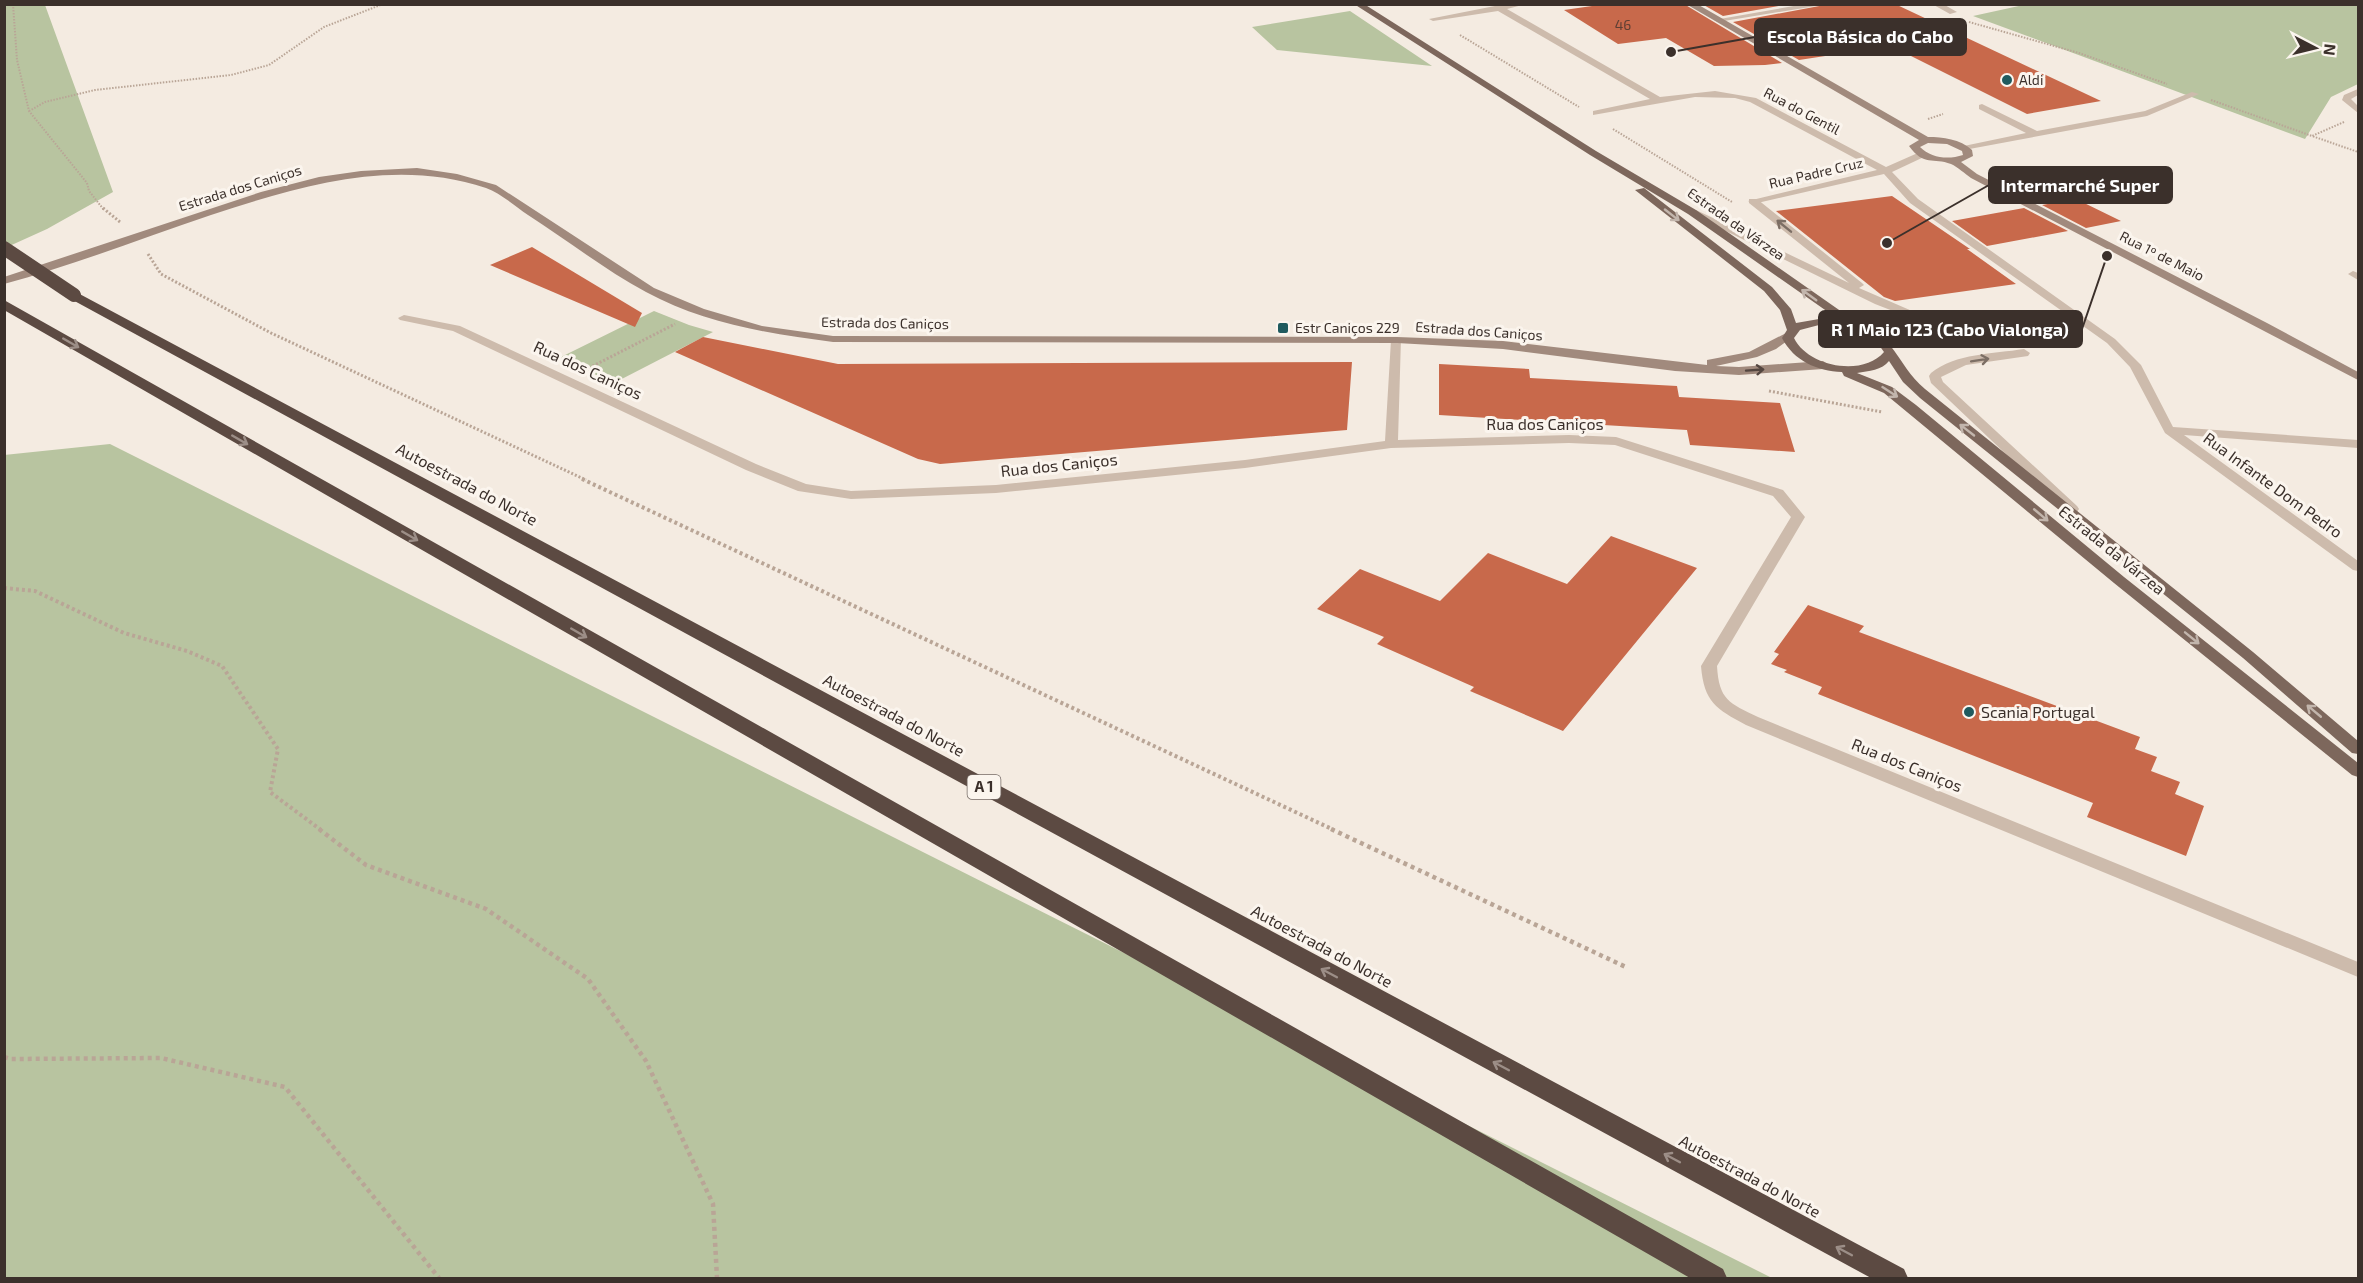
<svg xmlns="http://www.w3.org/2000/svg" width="2363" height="1283" viewBox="0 0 2363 1283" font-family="'Exo 2',sans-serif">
  <rect width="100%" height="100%" fill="#f4ebe1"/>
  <!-- green -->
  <path fill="#b8c4a0" d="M2028 4 2358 5V84L2331 97 2305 139 1973 16Z
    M5 5H45L113 192 47 229 5 248Z
    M1350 11 1432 66 1277 50 1252 27Z
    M654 311 689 325 713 332 614 383 559 358Z
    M110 444 1772 1278H5L4 455Z"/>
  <!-- building -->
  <path fill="#c8694b" d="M1606 4H1684L1782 63 1765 65 1714 66 1666 38 1618 44 1564 10Z
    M1702 4H1789L1723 16Z
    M1830 4H1895L2101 101 2027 114 1891 46 1799 60 1733 22Z
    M1892 196 1970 249H1967L2016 284 1895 301 1884 297 1776 211Z
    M2076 199 2121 221 2086 228 2042 205Z
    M2024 208 2068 231 1987 246 1952 221Z
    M532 247 642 313 635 327 490 265Z
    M703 337 838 364 1352 362 1347 430 940 464 918 459 675 352Z
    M1439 364 1529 369 1530 378 1677 386 1679 397 1780 403 1795 452 1690 445 1687 430 1439 415Z
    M1611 536 1697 568 1563 731 1470 691 1474 687 1377 644 1384 637 1317 609 1360 569 1440 601 1488 553 1567 584Z
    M1808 605 1864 626 1859 632 2140 737 2135 749 2157 757 2151 771 2180 782 2175 794 2204 806 2186 856 2087 817 2093 803 1818 694 1822 687 1784 672 1787 670 1771 664 1779 654 1774 652Z"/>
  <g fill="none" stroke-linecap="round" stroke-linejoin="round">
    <!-- path-far3 -->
    <path stroke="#b9a596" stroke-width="2" stroke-dasharray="1.5 1.5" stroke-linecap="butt" d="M13 4 17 60 29 111 87 183 89 191 104 210
      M1969 22 2079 53 2167 84
      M1460 35 1579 107
      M2211 100 2312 136
      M29 111 45 102 95 90 231 75 269 65 324 27 383 4
      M1928 119 1943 114
      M2344 122 2312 136 2358 152
      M1613 129 1732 202"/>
    <!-- path-far2 -->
    <path stroke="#b9a596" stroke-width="3" stroke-dasharray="2 2" stroke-linecap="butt" d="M103 208 120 222
      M148 254 161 274 271 333 586 480
      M589 368 675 324
      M1769 391 1882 412"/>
    <!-- path-far1 -->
    <path stroke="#b9a596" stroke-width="4" stroke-dasharray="3 3" stroke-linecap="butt" d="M582 479 1334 830
      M4 588 35 591 124 633 187 651 222 666 278 749 270 792 321 830"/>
    <!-- path -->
    <path stroke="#b9a596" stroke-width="4.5" stroke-dasharray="4 4" stroke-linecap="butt" d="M319 829 366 865 486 909 588 979 646 1061 713 1204 717 1278
      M1331 829 1628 968
      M4 1057 11 1059 161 1058 285 1087 439 1278"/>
    <!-- lane -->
    <path fill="#cdbbac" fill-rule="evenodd" d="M2192 92 2199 94 2147 116 1964 150 1959 147 2026 133 1979 109V105L1982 104 2037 131 2145 111Z
      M1749 199H1757L1862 283 1864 285 1859 288 1919 314V318H1911L1875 304 1687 212 1696 210 1849 283 1749 203Z
      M404 315 460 326 756 464 806 484 851 491 996 485 1245 460 1385 441 1391 340 1393 338H1401L1398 440 1569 435 1616 437 1783 490 1805 517 1717 666C1719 700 1729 703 1758 717L2358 962V977L1746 725C1716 709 1704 702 1701 666L1791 517 1773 496 1615 445 1569 443 1391 448 1245 468 996 493 851 499 798 491 746 470 453 331 400 320 398 318Z
      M2024 349 2030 353 2028 356 1966 365 1941 377 1943 382 2077 506 2079 509 2077 512H2067L1931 383 1929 376 1931 373C1956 353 1993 354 2024 349Z"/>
    <!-- street -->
    <path fill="#cdbbac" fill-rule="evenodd" d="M1505 4H1526L1507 9 1660 97 1715 91 1756 98 1886 167 1920 152H1926V156L1892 172 1918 199 2115 339 2141 365 2173 427 2358 440V448L2184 435 2358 561V571L2353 570 2165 433 2130 367 2107 343 1910 203 1884 174 1753 204 1748 201 1877 170 1750 102 1735 98 1695 97 1593 115V111L1650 99 1498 11 1433 21 1429 19Z
      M1805 4H1828L1718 22 1714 20Z
      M1932 4H1943L1957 12 1950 14Z
      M2358 89V95L2351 99 2358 106V113L2342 100 2344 95Z
      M2353 271 2358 273V280L2348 274Z"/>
    <!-- secondary -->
    <path fill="#a18a7d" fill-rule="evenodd" d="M1686 4H1697L1928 137C1943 137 1960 139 1972 150L1973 156 1961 162 1977 174 2267 323 2358 372V380L1971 178C1965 174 1958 167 1951 164 1933 157 1924 167 1909 146L1919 140ZM1928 143 1947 144 1962 151 1963 155C1948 160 1931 158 1920 147Z
      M417 168 457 174 496 185 654 288 704 309 762 326 833 336 1397 337 1503 341 1707 365V360L1749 352 1790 331 1796 334 1794 336 1776 349 1757 357 1716 366 1739 367 1823 361 1829 365 1823 369 1739 375 1675 371 1503 349 1397 343 833 342C769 334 703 323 646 292 605 270 567 240 528 215 515 206 500 193 486 188 394 157 299 186 211 215 143 238 74 265 4 284V277L261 192 319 177 361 171Z"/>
    <!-- primary -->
    <path fill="#7d675c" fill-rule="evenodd" d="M1354 4H1364L1596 151 1696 210 1852 319 1853 322C1897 335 1894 362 1925 389L2253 652 2358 741V754L2352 753 2243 658 1920 398 1903 382 1889 361C1882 370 1869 371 1857 373L1892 387 1916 405 2124 577 2358 763V777L2352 775 2114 583 1884 393 1844 376 1842 372C1817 371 1794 361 1782 338L1787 330 1780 310 1764 291 1635 190 1644 188 1772 287 1791 309 1796 323 1819 319H1838L1688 214 1590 155ZM1819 325C1844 325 1870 330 1884 352 1863 377 1808 367 1794 338L1800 330Z"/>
    <!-- highway -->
    <path fill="#5c4a42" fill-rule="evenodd" d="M74 291 1904 1269 1908 1278H1871L69 298 67 295Z
      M4 300 1723 1269 1727 1278H1690L4 310Z"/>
    <!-- highway-bridge -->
    <path stroke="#5c4a42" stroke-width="14" d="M4 248 74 295"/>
  </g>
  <!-- one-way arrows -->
  <defs><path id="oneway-shaft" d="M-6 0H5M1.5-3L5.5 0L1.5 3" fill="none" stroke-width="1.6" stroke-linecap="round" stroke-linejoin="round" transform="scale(1.5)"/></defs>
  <g stroke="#c2b5ac">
    <use href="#oneway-shaft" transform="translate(1672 215) rotate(38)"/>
    <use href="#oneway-shaft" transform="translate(1809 295) rotate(-144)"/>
    <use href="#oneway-shaft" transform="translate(1890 392) rotate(33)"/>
    <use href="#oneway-shaft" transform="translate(1967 430) rotate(-142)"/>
    <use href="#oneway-shaft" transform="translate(2041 515) rotate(40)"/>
    <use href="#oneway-shaft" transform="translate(2192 638) rotate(39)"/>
    <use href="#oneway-shaft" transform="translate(2314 711) rotate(-140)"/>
  </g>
  <g stroke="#7d6f65">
    <use href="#oneway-shaft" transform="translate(1784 226) rotate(-141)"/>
    <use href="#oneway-shaft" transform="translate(1980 360) rotate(-9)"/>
  </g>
  <g stroke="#9c8e87">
    <use href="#oneway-shaft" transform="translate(71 343) rotate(30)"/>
    <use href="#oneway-shaft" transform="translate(240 440) rotate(30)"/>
    <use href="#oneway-shaft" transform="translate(410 536) rotate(30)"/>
    <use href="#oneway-shaft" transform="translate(579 633) rotate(30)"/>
    <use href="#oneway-shaft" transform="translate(1329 973) rotate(-152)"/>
    <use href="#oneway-shaft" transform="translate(1501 1066) rotate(-152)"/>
    <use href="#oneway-shaft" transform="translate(1672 1158) rotate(-152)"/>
    <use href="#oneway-shaft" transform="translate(1844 1251) rotate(-152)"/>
  </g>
  <use stroke="#544640" href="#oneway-shaft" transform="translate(1755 370) rotate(-4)"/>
  <!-- markers -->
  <g fill="#1f5a5e" stroke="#fbf5ee" stroke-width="2">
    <circle cx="2007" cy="80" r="6"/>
    <rect x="1277" y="322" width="12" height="12" rx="3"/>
    <circle cx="1969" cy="712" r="6"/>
  </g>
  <g text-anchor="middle" stroke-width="6" stroke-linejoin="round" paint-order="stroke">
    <!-- number labels -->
    <g font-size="14" fill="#5e3e33">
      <text x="1623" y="30">46</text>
    </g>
    <!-- far-poi labels -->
    <g font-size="14" fill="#3b302b" stroke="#fbf5ee" text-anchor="start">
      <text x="2019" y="85">Aldi</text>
      <text x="1295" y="333">Estr Caniços 229</text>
    </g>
    <!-- far-street labels -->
    <g font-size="14" fill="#3b302b" stroke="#fbf5ee">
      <text transform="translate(1802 111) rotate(28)" y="5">Rua do Gentil</text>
      <text transform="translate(1816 173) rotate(-13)" y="5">Rua Padre Cruz</text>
      <text transform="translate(240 188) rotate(-17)" y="5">Estrada dos Caniços</text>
      <text transform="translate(1736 224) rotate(35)" y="5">Estrada da Várzea</text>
      <text transform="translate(2162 256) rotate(27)" y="5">Rua 1º de Maio</text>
      <text transform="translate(885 323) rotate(1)" y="5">Estrada dos Caniços</text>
      <text transform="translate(1479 331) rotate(4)" y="5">Estrada dos Caniços</text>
    </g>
    <!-- shield labels -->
    <rect fill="#fbf5ee" stroke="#756b66" stroke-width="1.5" x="967.5" y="775" width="33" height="24" rx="4.5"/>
    <g font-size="15" font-weight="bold" fill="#3b302b">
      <text x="984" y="792">A 1</text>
    </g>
    <!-- street labels -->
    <g font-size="16" fill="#3b302b" stroke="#fbf5ee">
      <text transform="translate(588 370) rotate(25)" y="6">Rua dos Caniços</text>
      <text x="1545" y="430">Rua dos Caniços</text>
      <text transform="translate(1059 465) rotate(-6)" y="6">Rua dos Caniços</text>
      <text transform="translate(467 484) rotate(28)" y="6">Autoestrada do Norte</text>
      <text transform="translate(2273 485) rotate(36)" y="6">Rua Infante Dom Pedro</text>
      <text transform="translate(2112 550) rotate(39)" y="6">Estrada da Várzea</text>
      <text transform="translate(894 715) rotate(28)" y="6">Autoestrada do Norte</text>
      <text transform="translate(1907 765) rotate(22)" y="6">Rua dos Caniços</text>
      <text transform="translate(1322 946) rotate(28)" y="6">Autoestrada do Norte</text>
      <text transform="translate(1750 1176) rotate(28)" y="6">Autoestrada do Norte</text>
    </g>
    <!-- poi labels -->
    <g font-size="16" fill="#3b302b" stroke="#fbf5ee" text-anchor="start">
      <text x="1981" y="718">Scania Portugal</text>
    </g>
  </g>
  <!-- callouts -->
  <path fill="none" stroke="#3b302b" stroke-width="2" d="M1671 52L1755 37M1887 243L1989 185M2107 256L2082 329"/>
  <g fill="#3b302b" stroke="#fbf5ee" stroke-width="2">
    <circle cx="1671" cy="52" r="6"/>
    <circle cx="1887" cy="243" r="6"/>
    <circle cx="2107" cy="256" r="6"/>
  </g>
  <g fill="#3b302b" stroke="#3b302b" stroke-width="2">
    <rect x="1755" y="19" width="211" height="36" rx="6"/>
    <rect x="1989" y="167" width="183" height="36" rx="6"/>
    <rect x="1819" y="311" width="263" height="36" rx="6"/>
  </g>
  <g font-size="18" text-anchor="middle" font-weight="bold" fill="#fff">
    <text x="1860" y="43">Escola Básica do Cabo</text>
    <text x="2080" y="192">Intermarché Super</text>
    <text x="1950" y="336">R 1 Maio 123 (Cabo Vialonga)</text>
  </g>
  <!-- border -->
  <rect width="2363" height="1283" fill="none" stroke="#3b302b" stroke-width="12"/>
  <!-- north arrow -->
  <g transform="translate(2315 48) rotate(97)" stroke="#fbf5ee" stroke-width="4.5" paint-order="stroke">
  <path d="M0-4.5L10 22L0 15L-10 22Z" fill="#3b302b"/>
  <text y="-9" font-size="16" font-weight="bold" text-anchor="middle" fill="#3b302b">N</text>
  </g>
</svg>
